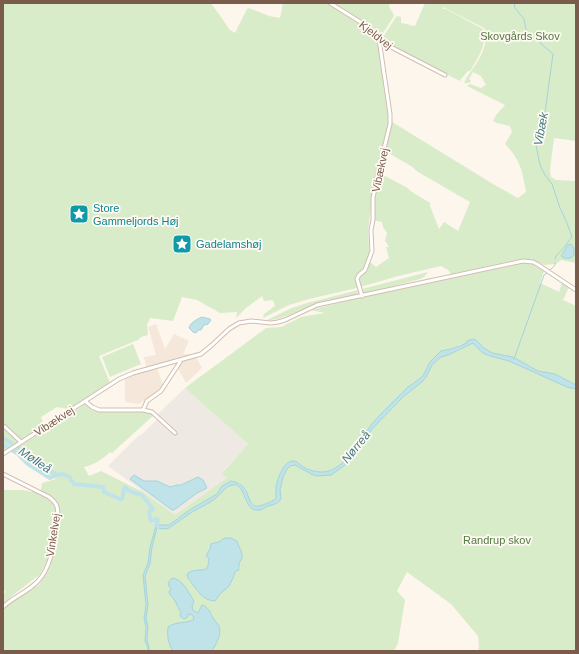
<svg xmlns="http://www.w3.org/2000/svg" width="579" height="654" viewBox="0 0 579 654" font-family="Arial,sans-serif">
  <rect width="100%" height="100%" fill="#fdf6ec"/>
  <!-- residential -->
  <path fill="#f5e8da" d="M156 324 165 349 174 334 189 341 183 354H194L202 368 186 383 175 363 157 368 163 385 161 390 139 404 125 402V378L147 371 144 357 156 355 148 327Z"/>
  <!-- industrial -->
  <path fill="#efe9e4" d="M185 388 248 444 222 472 228 478 175 515 108 466 138 436 141 435 160 417 158 414Z"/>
  <!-- green -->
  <path fill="#d8ecc9" d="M3 3H211L230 30 235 33 247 9 249 8 269 16 280 18 283 3H390L389 4C390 11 393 11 394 16L378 41 389 120 372 199 368 230 370 262 376 267 389 258 386 247H389L385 241 387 233 383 227 382 222 373 220 374 198 379 173 406 187 412 192 430 203V206L439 229 444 222 458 231 470 202 418 172 411 166 385 151 392 122 493 184 518 198 526 192C522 170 521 161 505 144L512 132 510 126 497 123 493 121 496 115 505 105 467 86 470 84 481 88 486 85 481 76 473 72 469 79 471 81 469 83H464C467 76 472 70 476 64 482 55 490 37 484 28L443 7V9H446L483 29C489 41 477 60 470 71H468L461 79 460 81 389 46 381 40 396 17 397 16 401 17V23L415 26 425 3H576V141L554 138 550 170 551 177 556 180 576 181V263L561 260 556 264 544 265 531 259H521L451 274 448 270 441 266 398 276 357 288 309 299 289 305 263 318 264 314 275 306 273 300 264 301 262 296 246 308 236 318 237 312 220 313 197 300 182 297 173 321 150 318 147 325 148 335 141 337 138 340 99 356 110 383 69 409 57 407 41 417 44 426 3 452Z
    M524 263H530L544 271 540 283 559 292 562 283 569 288 568 289 563 300 576 306V385L555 374 538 371 513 357 492 353 484 348 476 340 463 345 461 344 451 349 441 351 430 362 423 376 407 388 373 423 347 459 339 466 333 470 324 472 314 471 305 468 297 462 288 463 276 488V498L274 500 259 507C248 503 250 499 246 491 245 488 241 485 239 483L222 486 217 494 191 509 169 525H157L156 526 150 547 148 563 143 575 146 605 144 619 146 627 145 641 148 648 147 651H3V610L11 602 39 585 47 573 50 567 55 549 60 512 57 501 53 498 36 490H41L42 483 56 479 12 451 46 429 51 426 55 425 85 404 92 410 102 412H145L149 413 154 415 112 453 110 452C103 459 94 465 84 467L89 476 101 471 143 492 175 515 227 478 222 473 248 444 185 388 266 328 281 327 301 317 325 313 310 310 359 298Z
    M428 272 424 277 420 279 364 294 362 289Z
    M358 290 359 294C345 297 331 299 317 304 302 308 281 321 267 320L292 308 307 303Z
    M473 343 477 349 483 353 490 356 509 361 567 387 576 389V651H478L479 646 478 636 451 604 407 572 397 591 405 600 398 643 394 651H149V648L147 640 148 626 146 619 148 605 145 576 150 564 152 547 157 528H169L231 485C245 484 242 498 248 505 251 508 256 509 260 510L267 506 276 504 281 499 280 490 283 477 287 469 290 466 295 465 311 474 331 475 348 463 372 429 404 396 422 382 426 377 432 365 441 357 448 355Z
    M133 344 141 364 110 377 102 357Z
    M3 490H23L32 492 33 491 51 500 55 505 57 510V518L51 556 39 575 12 596 3 605V594L6 592 3 590Z"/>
  <!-- water -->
  <path fill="#bfe3e8" stroke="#a5d3da" d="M571 244 574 248V255C570 260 566 259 561 256L568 245Z
    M202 317 210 319 211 320 208 324 204 325 201 330H198L196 333 193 332 189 328C190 323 197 319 202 317Z
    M473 339 476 340 484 348 492 353 513 357 538 371 555 374 576 385V389L567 387 509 361 490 356 483 353 478 349 473 343 448 355 441 357 432 365 426 377 422 382 404 396 372 429 348 463 331 475 316 476 311 474 295 465 290 466 287 469 283 477 280 490 281 499C277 505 274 504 268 506 265 507 262 510 260 510 242 513 247 483 233 485 227 485 221 494 216 498 209 504 200 507 192 512 184 517 177 523 169 528L166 529 157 528 152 547 150 564 145 576 148 605 146 619 148 626 147 640 149 648V651H147L148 648 145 641 146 627 144 619 146 605 143 575 148 563 150 547 156 526 158 525H169L191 509 217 494 222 486 231 481C237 482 243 485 246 491 249 496 250 508 259 506 264 505 270 502 274 500L276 498C276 495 276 492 276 489 276 482 283 462 292 461 297 460 301 466 305 468 316 473 327 474 337 467 353 457 361 438 372 424 377 418 383 412 389 406L407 388 423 376 430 362 441 351 451 349 467 343V341Z
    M134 475 144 481H157L170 487 177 485H181L198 477 203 480 207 488 197 493 174 510H172L130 479Z
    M226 538H231L237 541C238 546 241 549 242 554 243 559 240 560 239 564 239 566 239 569 238 571L237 570 235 572 233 578 229 586 220 594 215 601C202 601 195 587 188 578L187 574C193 569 199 571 206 569L208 566 209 558 206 556 210 549 211 544 214 543 219 542 223 539Z
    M172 578C183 579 188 592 194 601L192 606 193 610 198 613 202 605H203C211 610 209 612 213 618 215 621 217 623 219 626 222 635 216 644 212 651H173C168 643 167 636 168 627 176 621 187 624 194 619L193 616 190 614H189L187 618 184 619 181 617 180 616 181 612C177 607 175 598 170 595L169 592 171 589 169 586 168 583Z"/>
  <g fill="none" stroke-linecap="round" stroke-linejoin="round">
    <!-- stream -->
    <path stroke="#a5d3da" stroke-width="1" d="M514 3 515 8 524 19 527 35H531L553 54 542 134 540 138 537 140 536 145 540 165 545 175 552 184 560 208 567 223 572 237C569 240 568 242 566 245 562 251 557 252 555 259
      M550 270 555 265V263
      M514 359 544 275 547 273"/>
    <!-- river -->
    <path stroke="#bfe3e8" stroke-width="4" d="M3 438 20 449 32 459 57 475 62 474 70 477
      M3 445 17 453 28 464 50 478 57 475
      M71 480 74 484 103 487 104 492 120 499H122C124 495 122 491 125 487L129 491 142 495 153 509 150 511 149 513 151 521 156 519H157L158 521 156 524 158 527"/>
    <!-- minor casing -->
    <g stroke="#d1beb0" stroke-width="5">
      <path id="minor" d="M330 3 362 23 373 32 385 44 445 75
        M362 296 357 279 359 275 365 270 372 251 371 230 373 220V198L378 173 390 124V114L379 39
        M85 401 92 407 99 410H143L152 412 175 433
        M143 410 147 401 161 391 180 362 179 360
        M3 426 5 427 21 442
        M3 454 119 379 133 373 201 354 212 345 229 329 239 323 251 321 271 323 278 322 285 320 317 305 523 261 533 262 537 264 576 290
        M3 474 49 497C53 500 56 503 57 507 59 514 57 522 56 529 53 547 51 567 38 581 28 592 13 597 3 607"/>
    </g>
    <!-- minor -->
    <use href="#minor" stroke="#fff" stroke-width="3"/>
  </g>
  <!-- icons -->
  <defs>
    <g id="sight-square" transform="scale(1)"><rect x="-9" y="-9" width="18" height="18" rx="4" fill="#0f9aa8" stroke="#fffaf3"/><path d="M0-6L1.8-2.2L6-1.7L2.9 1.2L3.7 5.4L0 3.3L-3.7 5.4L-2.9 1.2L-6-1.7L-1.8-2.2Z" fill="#fff"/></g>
  </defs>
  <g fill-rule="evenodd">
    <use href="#sight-square" x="79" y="214"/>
    <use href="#sight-square" x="182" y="244"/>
  </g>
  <g text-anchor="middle" stroke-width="3.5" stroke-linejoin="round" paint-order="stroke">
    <!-- street labels -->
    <g font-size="11" fill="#7a5c4d" stroke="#fffaf3">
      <text transform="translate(376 35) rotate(38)" y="4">Kjeldvej</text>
      <text transform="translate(380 170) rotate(-78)" y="4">Vibækvej</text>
      <text transform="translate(54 421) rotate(-33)" y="4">Vibækvej</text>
      <text transform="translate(53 535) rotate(-81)" y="4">Vinkelvej</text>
    </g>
    <!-- park labels -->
    <g font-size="11" fill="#537a41" stroke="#fffaf3">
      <text x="520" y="40">Skovgårds Skov</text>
      <text x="497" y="544">Randrup skov</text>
    </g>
    <!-- culture labels -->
    <g font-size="11" fill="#0d838f" stroke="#fffaf3" text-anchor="start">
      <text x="93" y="212">Store<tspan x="93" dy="13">Gammeljords Høj</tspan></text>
      <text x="196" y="248">Gadelamshøj</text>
    </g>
    <!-- water labels -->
    <g font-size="12" font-style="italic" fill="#437c86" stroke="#fffaf3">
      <text transform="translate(541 129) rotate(-79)" y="4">Vibæk</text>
      <text transform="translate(356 447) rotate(-51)" y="4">Nørreå</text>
      <text transform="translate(35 460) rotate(34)" y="4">Mølleå</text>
    </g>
  </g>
  <!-- border -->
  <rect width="579" height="654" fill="none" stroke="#7a5c4d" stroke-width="8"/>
</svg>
